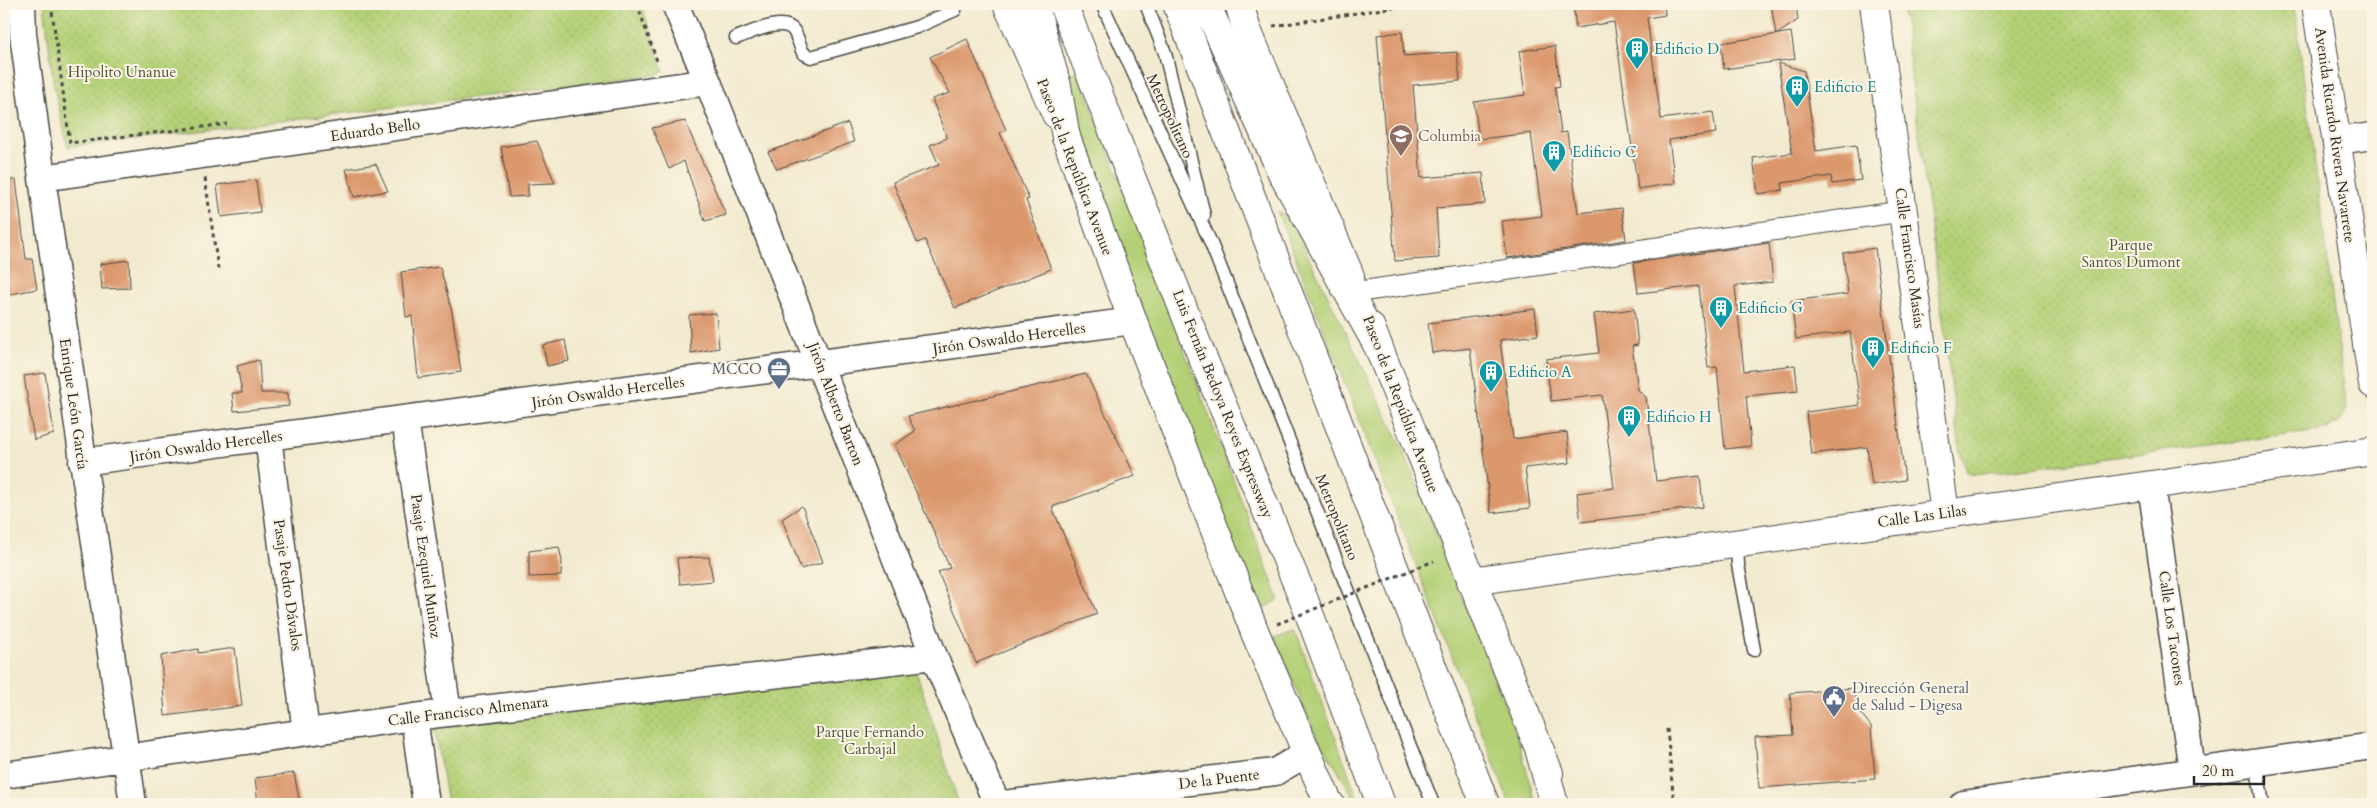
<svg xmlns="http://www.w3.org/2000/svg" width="2377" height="808" viewBox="0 0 2377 808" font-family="Cardo,serif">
  <defs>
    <pattern id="park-dots" width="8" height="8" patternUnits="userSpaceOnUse" patternTransform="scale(1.25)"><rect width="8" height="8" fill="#b3d076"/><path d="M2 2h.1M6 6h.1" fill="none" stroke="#9ab366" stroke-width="1.8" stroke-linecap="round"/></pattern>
  </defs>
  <rect width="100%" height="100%" fill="#fcf5e5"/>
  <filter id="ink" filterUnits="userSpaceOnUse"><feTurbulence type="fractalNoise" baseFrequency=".02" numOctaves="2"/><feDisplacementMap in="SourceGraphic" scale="10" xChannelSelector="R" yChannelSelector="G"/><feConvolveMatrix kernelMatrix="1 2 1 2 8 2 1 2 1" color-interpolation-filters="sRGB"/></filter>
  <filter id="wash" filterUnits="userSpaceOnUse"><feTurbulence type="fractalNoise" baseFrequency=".0096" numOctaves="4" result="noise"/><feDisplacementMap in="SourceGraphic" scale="20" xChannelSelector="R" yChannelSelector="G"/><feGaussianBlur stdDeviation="1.12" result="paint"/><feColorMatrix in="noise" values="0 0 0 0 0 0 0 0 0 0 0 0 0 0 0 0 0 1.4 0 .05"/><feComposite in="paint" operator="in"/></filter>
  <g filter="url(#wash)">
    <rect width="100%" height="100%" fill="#f2eacf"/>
    <!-- grass -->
    <path fill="#b3d076" stroke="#6f7e50" d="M1078 70 1279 600 1257 611 1088 182 1068 74Z
      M1277 211 1292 223 1401 445 1517 736 1536 804H1510Z
      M1295 629 1360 804H1358L1314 731 1274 636Z"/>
    <!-- park -->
    <path fill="url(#park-dots)" stroke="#6f7e50" d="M44 4H641L664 71 655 75 68 147 54 87Z
      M1902 4H2294L2347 410 2339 422 2327 430 1974 475 1966 472 1960 452Z
      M916 671 959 804H447L434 727Z"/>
    <g id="blocks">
      <!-- building -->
      <path fill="#dc986d" d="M1573 4H1664L1665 15 1647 18 1661 119 1713 112 1716 133 1669 140 1675 183 1638 189 1614 22 1576 28Z
        M1771 4H1796L1798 20 1776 35Z
        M1402 32 1404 56 1457 52 1460 81 1413 85 1421 178 1483 173 1485 204 1436 208 1439 258 1395 261 1377 35Z
        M1791 32 1795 59 1724 69 1721 43Z
        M967 39 1006 130 1000 133 1029 199 1026 200 1051 269 955 308 925 240 917 243 893 182 939 165 930 145 947 138 932 99 950 93 930 57Z
        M1555 46 1560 86 1555 87 1561 133 1567 132 1578 213 1622 208 1626 240 1507 258 1502 221 1542 216 1531 133 1479 139 1474 102 1525 95 1519 51Z
        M1778 63 1804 71 1816 151 1856 145 1861 180 1832 184 1831 176 1782 183 1783 190 1758 194 1753 158 1792 153Z
        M685 121 699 154 726 215 705 221 684 161 669 169 652 128Z
        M848 123 854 142 777 169 768 152Z
        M537 141 555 183 528 184V196L509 197 501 147Z
        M376 164 388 191 354 197 346 169Z
        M4 180H16L26 259H32L37 289 6 295Z
        M256 180 260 212 221 217 217 185Z
        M1769 243 1773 282 1735 286 1744 371 1795 365 1798 391 1746 396 1751 446 1725 449 1717 367 1708 368 1699 286 1638 293 1634 263Z
        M1875 248 1905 480 1872 485 1867 447 1811 454 1806 412 1860 405 1850 332 1796 339 1791 301 1848 294 1843 253Z
        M129 260 130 288 102 289 100 264Z
        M440 267 452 312 461 372 418 378 412 316 406 317 401 272Z
        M1535 309 1538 335 1500 340 1513 439 1567 432 1570 463 1525 468 1530 508 1491 513 1470 348 1432 353 1428 323Z
        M1634 309 1638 345 1632 346 1638 390 1646 397 1656 481 1700 476 1703 507 1581 522 1577 493 1614 488 1602 395 1551 401 1546 359 1599 353 1594 314Z
        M716 313 719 348 691 353 689 315Z
        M565 340 569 361 547 366 543 345Z
        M259 360 261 393H288L289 406 234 411 232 393H242L237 366Z
        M45 373 54 434 34 440 24 376Z
        M1086 374 1135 476 1052 507 1097 614 976 663 938 572 950 568 895 445 915 431 908 416Z
        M802 506 823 562 801 569 782 519Z
        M559 547 562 561 561 576 529 577V551Z
        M709 557 713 581 680 584 677 558Z
        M235 648 242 706 165 716 161 656 198 649V653Z
        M1855 688 1857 709 1871 726 1875 779 1759 788 1755 737 1793 735 1790 693Z
        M294 773 300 804H258L255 778Z"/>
    </g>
  </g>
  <g filter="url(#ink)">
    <use href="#blocks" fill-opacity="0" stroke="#494844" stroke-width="1"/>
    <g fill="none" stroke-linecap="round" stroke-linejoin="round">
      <!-- service casing -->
      <g stroke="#494844" stroke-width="15">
        <path id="service" d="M1102 4 1210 241 1433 804
          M1146 4 1165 53 1204 215
          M736 38C750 33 784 16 794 31 798 38 800 46 803 53L811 57 917 27 955 10 956 4
          M1737 543 1738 565 1754 650
          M2256 763 2263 804"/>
      </g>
      <!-- pedestrian casing -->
      <g stroke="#494844" stroke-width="22">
        <path id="pedestrian" d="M1357 292 1904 211"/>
      </g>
      <!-- minor casing -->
      <g stroke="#494844" stroke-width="29">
        <path id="minor" d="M22 4 23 34 42 178 133 804
          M675 4 708 82 934 656 997 804
          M2336 141 2373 136
          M42 178 708 82
          M405 419 448 713
          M268 437 306 732
          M82 462 1133 321
          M2151 485 2192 770
          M414 717 426 804
          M4 775 414 717 934 656
          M1003 804 1275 772 1297 759 1305 747
          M1963 804 2373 746"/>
      </g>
      <!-- tertiary casing -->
      <g stroke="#494844" stroke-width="30">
        <path id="tertiary" d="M1007 4 1056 114
          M1874 4 1945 513
          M2316 4 2373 384
          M1471 581 2151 485 2373 451"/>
      </g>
      <!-- secondary casing -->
      <g stroke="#494844" stroke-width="30">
        <path id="secondary" d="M1239 4 1247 30 1350 276
          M1066 137 1133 321 1256 635 1329 804
          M1370 326 1549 773"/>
      </g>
      <!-- motorway casing -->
      <g stroke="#494844" stroke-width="30">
        <path id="motorway" d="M1034 4 1057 86 1066 137
          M1063 4 1199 349 1304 600 1381 804
          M1177 4 1485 804
          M1206 4 1283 175 1379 348
          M1540 752 1554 804
          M1329 803 1330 804"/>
      </g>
      <!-- path -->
      <path stroke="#494844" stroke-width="3" stroke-dasharray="4 4" stroke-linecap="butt" d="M51 4 70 143 227 124
        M637 4 658 64
        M1273 26 1415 4
        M205 178 218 269
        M1667 729 1674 804"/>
      <!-- service -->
      <use href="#service" stroke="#fff" stroke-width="12"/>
      <!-- pedestrian -->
      <use href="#pedestrian" stroke="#fff" stroke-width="20"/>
      <!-- minor -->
      <use href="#minor" stroke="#fff" stroke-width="26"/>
      <!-- tertiary -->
      <use href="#tertiary" stroke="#fff" stroke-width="28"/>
      <!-- secondary -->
      <use href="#secondary" stroke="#fff" stroke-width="28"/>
      <!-- motorway -->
      <use href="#motorway" stroke="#fff" stroke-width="28"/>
      <!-- path-bridge -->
      <path stroke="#494844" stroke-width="3" stroke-dasharray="4 4" stroke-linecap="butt" d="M1277 624 1434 561"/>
    </g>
  </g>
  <!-- icons -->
  <defs>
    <g id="building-pin" transform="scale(1.25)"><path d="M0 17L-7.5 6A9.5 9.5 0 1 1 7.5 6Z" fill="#0f9aa8" stroke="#fcf5e5"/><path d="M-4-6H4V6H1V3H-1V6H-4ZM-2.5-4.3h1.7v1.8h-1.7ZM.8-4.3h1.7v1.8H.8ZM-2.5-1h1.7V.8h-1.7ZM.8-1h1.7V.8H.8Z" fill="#fff"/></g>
    <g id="school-pin" transform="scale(1.25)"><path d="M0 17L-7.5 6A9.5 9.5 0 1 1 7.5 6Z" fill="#8d6e63" stroke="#fcf5e5"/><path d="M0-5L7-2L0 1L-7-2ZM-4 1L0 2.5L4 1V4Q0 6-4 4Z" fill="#fff"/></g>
    <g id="office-pin" transform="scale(1.25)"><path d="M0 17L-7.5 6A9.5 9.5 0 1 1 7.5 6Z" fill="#5c6f8a" stroke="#fcf5e5"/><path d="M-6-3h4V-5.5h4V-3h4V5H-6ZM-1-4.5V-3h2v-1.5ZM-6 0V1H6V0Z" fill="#fff"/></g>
    <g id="civic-pin" transform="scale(1.25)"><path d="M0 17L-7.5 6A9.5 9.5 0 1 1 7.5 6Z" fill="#5c6f8a" stroke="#fcf5e5"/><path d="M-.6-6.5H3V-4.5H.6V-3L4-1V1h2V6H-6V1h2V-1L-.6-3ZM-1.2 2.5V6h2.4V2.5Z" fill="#fff"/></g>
  </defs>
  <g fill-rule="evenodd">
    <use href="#building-pin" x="1637" y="49"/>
    <use href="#building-pin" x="1797" y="87"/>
    <use href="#school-pin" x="1401" y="136"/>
    <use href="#building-pin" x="1554" y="152"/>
    <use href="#building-pin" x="1721" y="308"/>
    <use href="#building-pin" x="1873" y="348"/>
    <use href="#office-pin" x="779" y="369"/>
    <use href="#building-pin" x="1491" y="372"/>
    <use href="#building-pin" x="1629" y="417"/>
    <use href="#civic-pin" x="1834" y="697"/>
  </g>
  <g text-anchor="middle" stroke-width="4" stroke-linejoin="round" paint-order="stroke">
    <!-- culture labels -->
    <g font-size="15" fill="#0d838f" stroke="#fcf5e5" text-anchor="start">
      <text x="1654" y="54">Edificio D</text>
      <text x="1814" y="92">Edificio E</text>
      <text x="1572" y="157">Edificio C</text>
      <text x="1738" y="313">Edificio G</text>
      <text x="1890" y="353">Edificio F</text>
      <text x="1508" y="377">Edificio A</text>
      <text x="1646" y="422">Edificio H</text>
    </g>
    <!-- park labels -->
    <g font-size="15" fill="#4d543e" stroke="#fcf5e5">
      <text x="122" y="77">Hipolito Unanue</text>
      <text x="2131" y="250">Parque<tspan x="2131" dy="17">Santos Dumont</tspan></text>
      <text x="870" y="737">Parque Fernando<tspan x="870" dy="17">Carbajal</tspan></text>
    </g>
    <!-- street labels -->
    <g font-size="15" fill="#2b2b2b" stroke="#fcf5e5">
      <text transform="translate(1170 116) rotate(65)" y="5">Metropolitano</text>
      <text transform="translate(375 130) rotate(-8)" y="5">Eduardo Bello</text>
      <text transform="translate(2335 135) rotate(82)" y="5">Avenida Ricardo Rivera Navarrete</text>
      <text transform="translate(1075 167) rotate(69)" y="5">Paseo de la República Avenue</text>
      <text transform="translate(1910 258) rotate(82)" y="5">Calle Francisco Masías</text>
      <text transform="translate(1009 338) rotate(-8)" y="5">Jirón Oswaldo Hercelles</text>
      <text transform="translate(608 392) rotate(-8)" y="5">Jirón Oswaldo Hercelles</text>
      <text transform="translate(74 404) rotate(82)" y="5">Enrique León García</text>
      <text transform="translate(836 404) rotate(69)" y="5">Jirón Alberto Barton</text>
      <text transform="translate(1223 404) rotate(68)" y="5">Luis Fernán Bedoya Reyes Expressway</text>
      <text transform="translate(1401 404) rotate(69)" y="5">Paseo de la República Avenue</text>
      <text transform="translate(206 446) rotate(-8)" y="5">Jirón Oswaldo Hercelles</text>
      <text transform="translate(1922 516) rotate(-8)" y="5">Calle Las Lilas</text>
      <text transform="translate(1337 517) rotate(68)" y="5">Metropolitano</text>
      <text transform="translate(426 566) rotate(82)" y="5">Pasaje Ezequiel Muñoz</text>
      <text transform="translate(288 585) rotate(82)" y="5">Pasaje Pedro Dávalos</text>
      <text transform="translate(2172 628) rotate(82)" y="5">Calle Los Tacones</text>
      <text transform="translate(468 711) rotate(-7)" y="5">Calle Francisco Almenara</text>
      <text transform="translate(1219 779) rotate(-7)" y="5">De la Puente</text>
    </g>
    <!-- education labels -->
    <g font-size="15" fill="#785e54" stroke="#fcf5e5" text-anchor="start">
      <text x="1418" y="141">Columbia</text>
    </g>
    <!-- service labels -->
    <g font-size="15" fill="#4e5e75" stroke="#fcf5e5" text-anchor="end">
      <text x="762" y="374">MCCO</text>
      <text x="1852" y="693" text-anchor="start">Dirección General<tspan x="1852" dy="17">de Salud - Digesa</tspan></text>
    </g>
  </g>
  <!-- margin -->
  <rect width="2377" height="808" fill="none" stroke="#fcf5e5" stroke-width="20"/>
  <!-- scale -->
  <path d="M2194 776v8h70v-8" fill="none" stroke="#2b2b2b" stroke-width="2.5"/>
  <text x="2202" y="776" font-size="15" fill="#2b2b2b" stroke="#fcf5e5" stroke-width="4" paint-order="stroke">20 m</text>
</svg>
